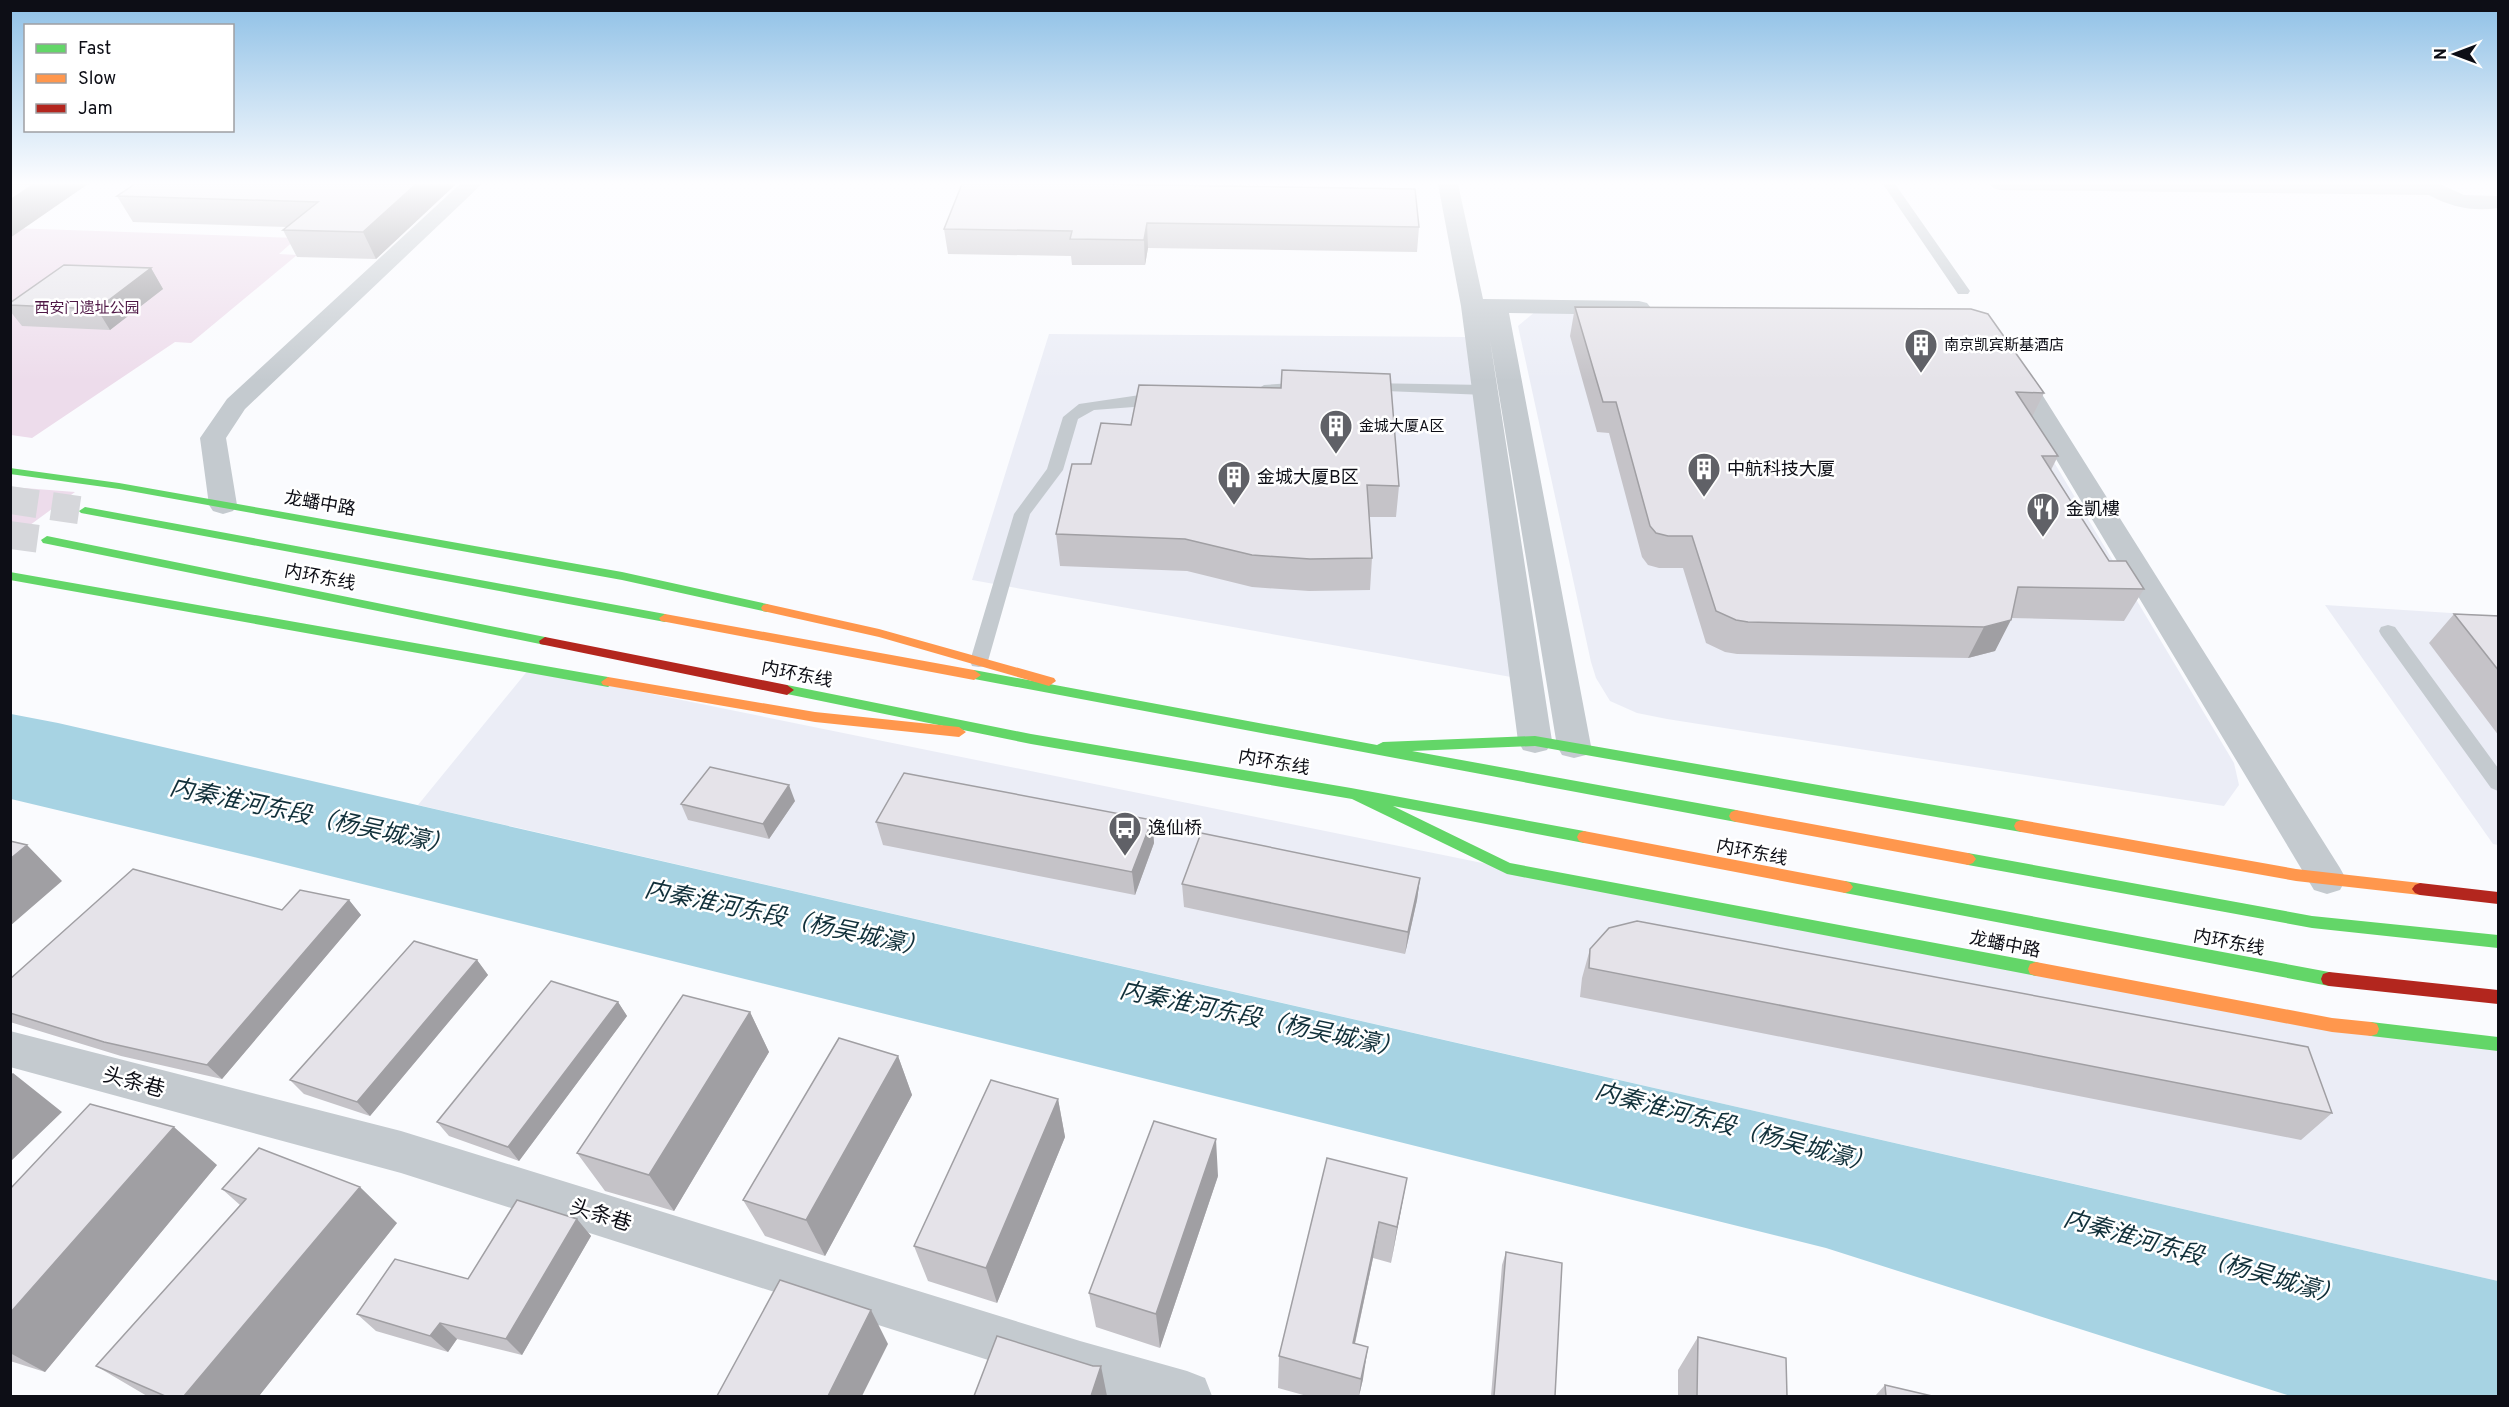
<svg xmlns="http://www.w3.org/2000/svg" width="2509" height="1407" viewBox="0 0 2509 1407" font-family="Overpass,'Noto Sans SC',sans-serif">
  <rect width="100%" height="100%" fill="#fafbfe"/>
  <!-- built -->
  <path fill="#ebedf6" d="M1536 311 1976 332 2234 763 2239 785 2224 806 1667 719 1637 713 1610 701 1596 678 1591 662 1518 326Z
    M1049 334 1467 337 1511 677 972 580Z
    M2325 605 2498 616V845L2493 844Z
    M529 669 1507 868 2332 1025 2498 1044V1281L418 805Z"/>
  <!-- green -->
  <path fill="#eddceb" d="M10 228 297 238 279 254 297 255 191 343 175 342 32 438 11 435Z
    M11 487 75 492 11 539Z"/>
  <!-- water -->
  <path fill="#a7d3e3" d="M11 714 58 723 2498 1281V1396H2290L1826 1248 262 859 11 799Z"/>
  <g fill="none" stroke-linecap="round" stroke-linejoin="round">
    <!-- highway-tunnel -->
    <path stroke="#d6d7db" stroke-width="28" stroke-dasharray="28 14" stroke-linecap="butt" d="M10 500 85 511
      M10 535 47 540"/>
    <!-- lane -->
    <path fill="#c4cacf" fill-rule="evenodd" d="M1883 184H1895L1970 291 1968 294H1958Z
      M1306 382 1313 386 1311 389 1273 392 1262 400 1249 405 1241 400 1264 385Z
      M1365 383 1486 385 1494 390 1486 395 1360 390 1358 387 1360 384Z
      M1140 395H1160L1168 400 1160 405 1094 410 1078 419 1063 470 1030 514 988 661 986 666 979 667 972 666 970 661 1014 514 1047 469 1063 417 1079 404Z
      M2388 625 2395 627 2498 768V791L2491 788 2381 635 2379 631 2381 627Z"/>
    <!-- street -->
    <path fill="#c4cacf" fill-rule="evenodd" d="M460 184H482L245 409 226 438 237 505 233 511 223 514 213 511 209 505 200 438 227 399Z
      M1438 184H1458L1483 299 1639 301 1647 303 1651 308 1647 313 1639 315 1509 313 1591 746 1586 755 1574 758 1562 755 1557 746 1490 340 1552 741 1547 750 1535 753 1523 750 1518 741 1461 306Z
      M1990 184H2440L2464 195 2498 196V208C2475 212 2450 207 2429 195L2000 190 1993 188Z
      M2014 362 2023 364 2026 369 2340 868 2346 879 2340 890 2327 894 2314 890 2002 369 2005 364Z
      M10 1031 401 1131 1080 1341 1187 1371 1205 1378 1212 1396H1101L401 1173 10 1067Z"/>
    <!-- fast -->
    <path fill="#63d668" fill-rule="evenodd" d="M10 468 119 483 622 572 767 604 773 608 767 612 622 580 119 489 10 474Z
      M85 507 665 614 671 618 665 622 81 513 79 511Z
      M47 536 545 637 551 641 545 645 43 543 41 540Z
      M10 572 608 677 615 682 608 687 10 580Z
      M974 670 1377 745 1383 742 1535 736 2021 820 2026 822 2028 826 2026 830 2021 832 1535 746 1412 751 1736 810 1741 812 1743 816 1741 820 1736 822 969 678 967 675 969 672Z
      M787 685 1031 734 1351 788 1584 831 1589 833 1591 837 1589 841 1584 843 1393 806 1510 863 2036 962 2042 964 2044 969 2042 974 2036 976 1507 874 1352 799 1031 744 782 693 780 690 782 687Z
      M1968 853 2312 916 2498 935V948L2312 928 1968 865 1963 863 1960 859 1963 855Z
      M1845 881 2329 972 2335 974 2337 979 2335 984 2329 986 1845 893 1840 891 1837 887 1840 883Z
      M2371 1022 2498 1037V1051L2371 1036 2365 1034 2363 1029 2365 1024Z"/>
    <!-- slow -->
    <path fill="#ff974d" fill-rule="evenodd" d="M767 604 879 629 1054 678 1056 681 1049 686 879 637 763 611 761 608 763 605Z
      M665 614 974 670 981 675 974 680 661 621 659 618Z
      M608 677 815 712 959 727 966 732 959 737 815 722 603 685 601 682Z
      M1736 810 1968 853 1973 855 1976 859 1973 863 1968 865 1736 822 1731 820 1729 816 1731 812Z
      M2021 820 2296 869 2420 883 2425 885 2428 889 2425 893 2420 895 2296 881 2021 832 2016 830 2014 826 2016 822Z
      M1584 831 1845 881 1850 883 1853 887 1850 891 1845 893 1584 843 1579 841 1577 837 1579 833Z
      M2036 962 2332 1018 2371 1022 2377 1024 2379 1029 2377 1034 2371 1036 2332 1032 2036 976 2030 974 2028 969 2030 964Z"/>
    <!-- jam -->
    <path fill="#b3261e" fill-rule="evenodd" d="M545 637 787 685 794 690 787 695 540 644 539 641Z
      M2420 883 2498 892V904L2420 895 2415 893 2412 889 2415 885Z
      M2329 972 2498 990V1004L2329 986 2323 984 2321 979 2323 974Z"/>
  </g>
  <!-- wall -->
  <path fill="#c5c3c8" d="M135 184H456L376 259 297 257 283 230 287 227 133 222 117 196Z
    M962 184H1098V185L1419 227 1417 252 1148 248 1145 265H1072L1071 256 948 254 944 229Z
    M151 268 163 289 110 330 22 326 10 311V303Z
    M1575 307 2044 393 2032 417 2058 456 2051 470 2109 561 2144 589 2124 621 2011 618 1995 651 1968 658 1737 654 1725 652 1706 643 1683 568H1659L1648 565 1642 557 1609 433 1597 432 1570 336Z
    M1091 464 1399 486 1396 517H1369L1372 558 1370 590 1309 591 1252 587 1187 571 1060 566 1056 534Z
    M2454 614 2499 616V736L2429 643Z
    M795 801 769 839 688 820 681 804Z
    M1152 820 1154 843 1135 895 883 845 876 822Z
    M1420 878 1417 900 1405 954 1184 907 1182 884Z
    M349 900 361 915 222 1079 121 1056 10 1022V979Z
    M1590 949 2332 1113 2301 1140 1580 997 1582 978Z
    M477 960 488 975 370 1116 304 1094 290 1080Z
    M618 1002 627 1016 519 1161 449 1136 437 1122Z
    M750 1012 769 1052 674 1211 605 1191 577 1153Z
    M898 1056 912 1095 825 1256 765 1236 743 1200Z
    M1058 1099 1065 1137 997 1303 928 1281 914 1246Z
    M217 1165 45 1372 10 1361V1189Z
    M1218 1176 1160 1348 1096 1327 1089 1293Z
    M1407 1178 1391 1263 1373 1258 1355 1344 1363 1379 1359 1396H1307L1278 1388 1279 1356Z
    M222 1189 397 1223 259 1396H147L96 1366 240 1205Z
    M577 1219 591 1236 522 1355 457 1339 448 1352 376 1331 357 1314 468 1279Z
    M1506 1252 1555 1396H1491L1502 1265Z
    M1698 1337 1787 1396H1678V1370Z
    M1885 1385 1932 1396H1875Z"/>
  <!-- shaded-wall -->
  <path fill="#a09fa3" d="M34 184H88L10 238V200Z
    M416 184H456L376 259 363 232Z
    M1147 223 1148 248 1145 265 1144 240Z
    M151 268 163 289 110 330 97 309Z
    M2011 620 1995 651 1968 658 1984 627Z
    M789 785 795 801 769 839 763 824Z
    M1152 820 1154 843 1135 895 1132 872Z
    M27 845 62 881 10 926V859Z
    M1420 878 1417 900 1405 954 1408 932Z
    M349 900 361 915 222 1079 207 1065Z
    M477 960 488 975 370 1116 357 1102Z
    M618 1002 627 1016 519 1161 508 1147Z
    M750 1012 769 1052 674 1211 649 1175Z
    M898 1056 912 1095 825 1256 806 1220Z
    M13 1073 62 1112 10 1162V1075Z
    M1058 1099 1065 1137 997 1303 986 1268Z
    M174 1127 217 1165 45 1372 10 1353V1313Z
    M1216 1139 1218 1176 1160 1348 1156 1314Z
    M1407 1178 1400 1215 1391 1263 1397 1227Z
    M360 1187 397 1223 259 1396H184Z
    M577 1219 591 1236 522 1355 506 1339Z
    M1379 1222 1373 1258 1348 1375 1353 1343Z
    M871 1310 888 1344 862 1396H828Z
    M440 1323 457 1339 448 1352 430 1336Z
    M1368 1347 1363 1379 1359 1396 1361 1379Z
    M1101 1366 1107 1396H1091Z"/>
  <!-- building -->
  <path fill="#e5e3e9" stroke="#a09fa3" stroke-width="1.5" d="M10 184H34L10 200Z
    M135 184H416L363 232 283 230 318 202 117 196Z
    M962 184H1093L1415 189 1419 227 1147 223 1144 240 1070 239 1072 231 944 229Z
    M64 265 151 268 97 309 10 305V303Z
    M1575 307 1971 309 1988 314 2044 393 2016 392 2058 456H2042L2109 561H2126L2144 589 2018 587 2011 620 1984 627 1748 622 1736 620 1716 611 1692 536H1668L1656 533 1650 526 1616 402H1603Z
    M1282 370 1390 374 1399 486 1367 485 1372 558 1310 559 1252 555 1185 539 1056 534 1072 464H1091L1101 423 1131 425 1139 385 1281 388Z
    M2454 614 2499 616V671Z
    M710 767 789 785 763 824 681 804Z
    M904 773 1152 820 1132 872 876 822Z
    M1201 833 1420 878 1408 932 1182 884Z
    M10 841 27 845 10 859Z
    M133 869 282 910 300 890 349 900 207 1065 104 1042 10 1013V979Z
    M1637 921 2308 1047 2332 1113 1589 968 1590 949 1609 928Z
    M414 941 477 960 357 1102 290 1080Z
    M551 981 618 1002 508 1147 437 1122Z
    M683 995 750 1012 649 1175 577 1153Z
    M839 1038 898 1056 806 1220 743 1200Z
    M991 1080 1058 1099 986 1268 914 1246Z
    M90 1104 174 1127 10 1313V1189Z
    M1154 1121 1216 1139 1156 1314 1089 1293Z
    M259 1148 360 1187 184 1396H165L96 1366 246 1199 222 1189Z
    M1327 1158 1407 1178 1397 1227 1379 1222 1353 1343 1368 1347 1361 1379 1279 1356Z
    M517 1200 577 1219 506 1339 440 1323 430 1336 357 1314 395 1259 468 1279Z
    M1506 1252 1562 1263 1555 1396H1494Z
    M780 1280 871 1310 828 1396H717Z
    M997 1336 1093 1366H1101L1091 1396H974Z
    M1698 1337 1786 1358 1787 1396H1697Z
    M1885 1385 1932 1396H1886Z"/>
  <!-- sky -->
  <linearGradient id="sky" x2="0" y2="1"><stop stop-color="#8ec0e6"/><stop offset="0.48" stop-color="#fdfdff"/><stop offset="1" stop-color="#fdfdff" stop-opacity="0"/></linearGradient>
  <rect width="2509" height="381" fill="url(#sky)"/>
  <!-- icons -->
  <defs>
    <g id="building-pin" transform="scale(1.725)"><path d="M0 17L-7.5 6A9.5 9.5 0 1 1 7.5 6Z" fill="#606167" stroke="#fff"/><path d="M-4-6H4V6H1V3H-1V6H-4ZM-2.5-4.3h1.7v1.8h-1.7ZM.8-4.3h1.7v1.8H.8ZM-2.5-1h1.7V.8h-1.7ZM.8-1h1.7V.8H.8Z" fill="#fff"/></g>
    <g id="restaurant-pin" transform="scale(1.725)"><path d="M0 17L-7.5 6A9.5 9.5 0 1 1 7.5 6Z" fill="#606167" stroke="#fff"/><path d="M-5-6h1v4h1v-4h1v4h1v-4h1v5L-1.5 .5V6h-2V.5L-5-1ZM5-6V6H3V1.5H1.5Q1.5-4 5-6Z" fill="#fff"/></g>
    <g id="bus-pin" transform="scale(1.725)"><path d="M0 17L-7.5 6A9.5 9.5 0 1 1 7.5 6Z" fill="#606167" stroke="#fff"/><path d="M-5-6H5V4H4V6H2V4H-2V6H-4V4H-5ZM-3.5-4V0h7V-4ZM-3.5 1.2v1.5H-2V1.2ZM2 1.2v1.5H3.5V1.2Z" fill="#fff"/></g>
  </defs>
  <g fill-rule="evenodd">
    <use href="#building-pin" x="1921" y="345"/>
    <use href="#building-pin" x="1336" y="426"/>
    <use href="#building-pin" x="1704" y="469"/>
    <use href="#building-pin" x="1234" y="477"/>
    <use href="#restaurant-pin" x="2043" y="509"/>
    <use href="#bus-pin" x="1125" y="828"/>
  </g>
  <g text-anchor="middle" stroke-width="5" stroke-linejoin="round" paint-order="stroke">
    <!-- far-park labels -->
    <g font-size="15" fill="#4f1846" stroke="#fff">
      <text x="87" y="313">西安门遗址公园</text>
    </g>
    <!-- far-poi labels -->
    <g font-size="15" fill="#0d0e16" stroke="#fff" text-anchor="start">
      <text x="1944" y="350">南京凯宾斯基酒店</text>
      <text x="1359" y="431">金城大厦A区</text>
    </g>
    <!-- poi labels -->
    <g font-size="18" fill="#0d0e16" stroke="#fff" text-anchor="start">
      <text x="1727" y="475">中航科技大厦</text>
      <text x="1257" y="483">金城大厦B区</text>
      <text x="2066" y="515">金凱樓</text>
      <text x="1148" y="834">逸仙桥</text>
    </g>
    <!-- street labels -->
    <g font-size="18" fill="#0d0e16" stroke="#fff">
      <text transform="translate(320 503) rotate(10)" y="6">龙蟠中路</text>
      <text transform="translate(320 577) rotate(11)" y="6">内环东线</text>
      <text transform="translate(797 674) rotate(11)" y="6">内环东线</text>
      <text transform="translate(1274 762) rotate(10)" y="6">内环东线</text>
      <text transform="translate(1752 852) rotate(11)" y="6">内环东线</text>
      <text transform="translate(2229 942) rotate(11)" y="6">内环东线</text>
      <text transform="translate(2005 944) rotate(11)" y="6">龙蟠中路</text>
    </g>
    <!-- near-street labels -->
    <g font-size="21" fill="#0d0e16" stroke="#fff">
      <text transform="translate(134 1082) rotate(15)" y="7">头条巷</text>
      <text transform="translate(601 1215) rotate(17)" y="7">头条巷</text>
    </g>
    <!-- near-water labels -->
    <g font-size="24" font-style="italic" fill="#11303a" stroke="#fff">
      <text transform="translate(311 816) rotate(12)" y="8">内秦淮河东段（杨吴城濠）</text>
      <text transform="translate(786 918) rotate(12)" y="8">内秦淮河东段（杨吴城濠）</text>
      <text transform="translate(1261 1019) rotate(12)" y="8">内秦淮河东段（杨吴城濠）</text>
      <text transform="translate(1735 1127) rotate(15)" y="8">内秦淮河东段（杨吴城濠）</text>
      <text transform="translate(2203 1257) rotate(16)" y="8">内秦淮河东段（杨吴城濠）</text>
    </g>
  </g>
  <!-- border -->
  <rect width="2509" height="1407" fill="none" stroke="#0d0e16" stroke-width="24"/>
  <!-- legend -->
  <rect x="24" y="24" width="210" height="108" fill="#ffffff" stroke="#9e9fa2" stroke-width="1.5"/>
  <rect x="36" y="44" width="30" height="9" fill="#63d668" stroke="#9e9fa2" stroke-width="1.5"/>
  <text x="78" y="54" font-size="18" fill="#0d0e16">Fast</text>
  <rect x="36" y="74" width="30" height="9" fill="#ff974d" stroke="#9e9fa2" stroke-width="1.5"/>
  <text x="78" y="84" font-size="18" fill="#0d0e16">Slow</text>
  <rect x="36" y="104" width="30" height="9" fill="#b3261e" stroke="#9e9fa2" stroke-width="1.5"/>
  <text x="78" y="114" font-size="18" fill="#0d0e16">Jam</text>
  <!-- north arrow -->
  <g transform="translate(2455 54) rotate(270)" stroke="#ffffff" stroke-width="4.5" paint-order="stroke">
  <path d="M0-4.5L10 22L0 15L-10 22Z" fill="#0d0e16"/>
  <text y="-9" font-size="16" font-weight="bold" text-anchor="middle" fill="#0d0e16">N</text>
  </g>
</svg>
